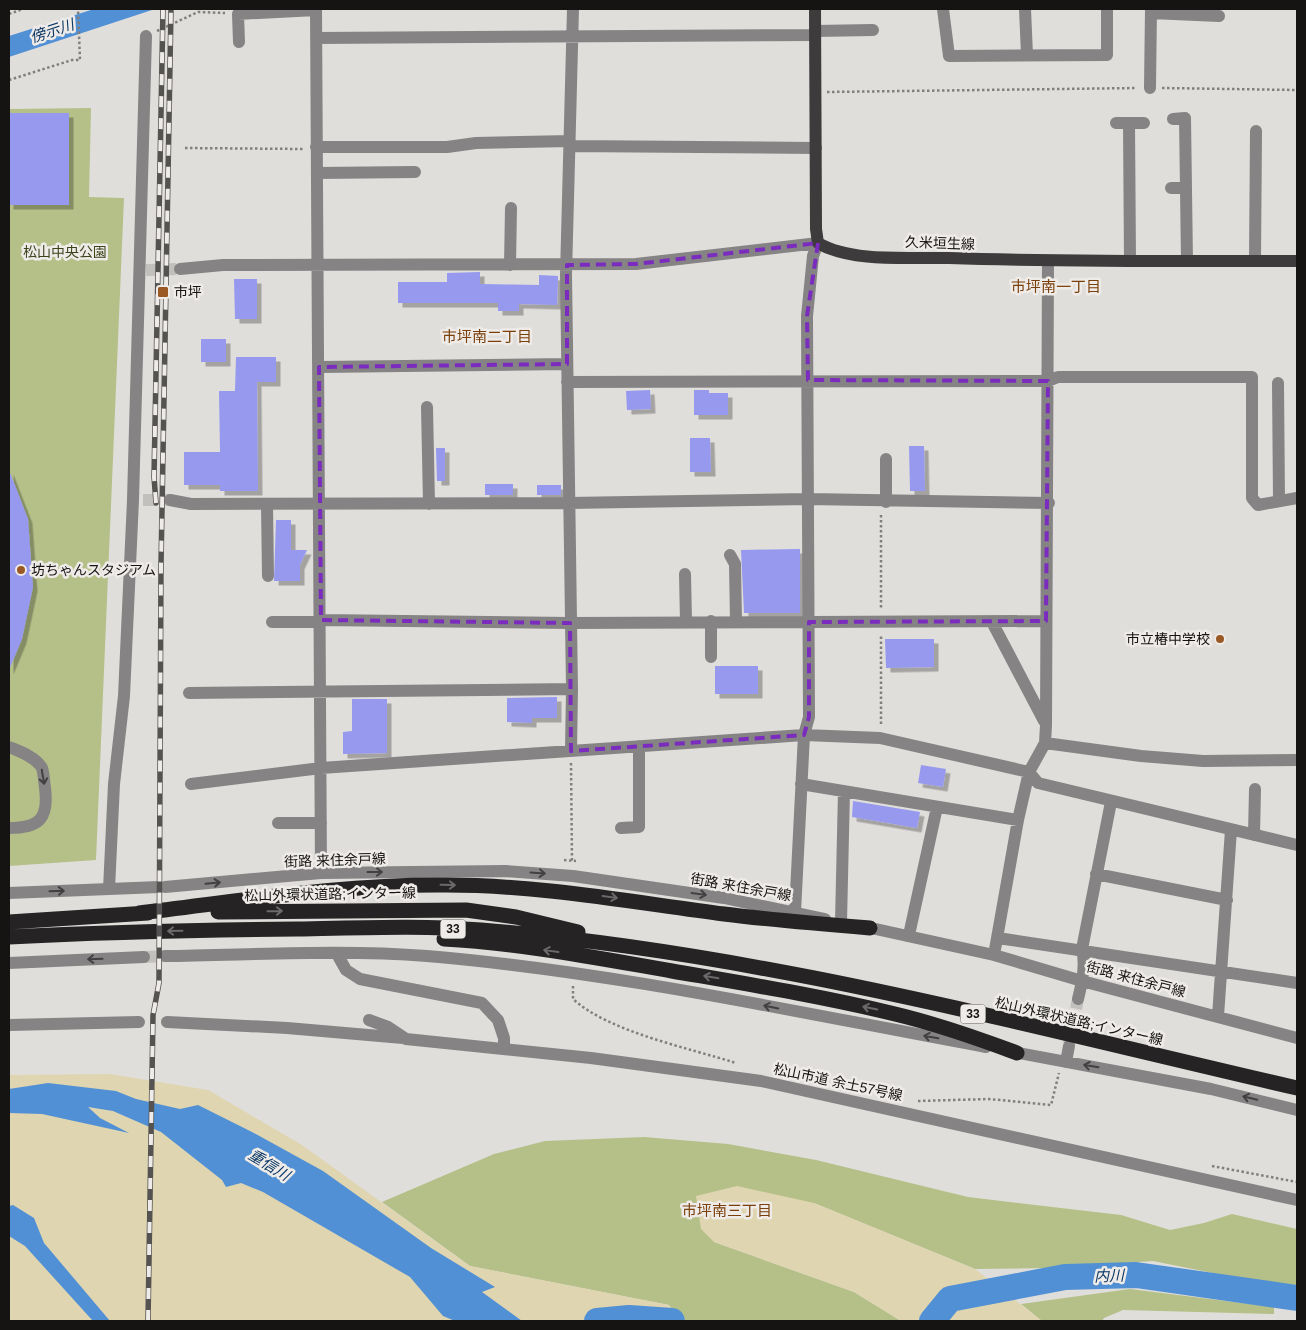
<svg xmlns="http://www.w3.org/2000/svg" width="1306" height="1330" viewBox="0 0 1306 1330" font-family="Arial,'Noto Sans JP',sans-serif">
  <defs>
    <filter id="shadow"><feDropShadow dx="4.5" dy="4.5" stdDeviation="0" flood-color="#0004"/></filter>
  </defs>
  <rect width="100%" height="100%" fill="#e0dedb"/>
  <!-- green -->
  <path fill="#b4c088" d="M91 108 89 197 124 198 96 860 9 866V109Z
    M644 1137 728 1144 816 1160 968 1197 1121 1215 1170 1230 1204 1223 1232 1214 1297 1229V1290L1153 1261 1047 1268 975 1269 814 1203 714 1242 854 1292 901 1321H681L669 1305 470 1266 382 1202 494 1154 545 1141Z
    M1130 1289 1274 1307V1314L1123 1310 1104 1318 1102 1321H1042L1021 1304Z"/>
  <!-- sand -->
  <path fill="#dfd5b0" d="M110 1074 208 1090 302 1145 470 1266 669 1305 681 1321H9V1075Z
    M737 1186 814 1203 975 1269 1042 1321H901L854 1292 714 1242 701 1229 696 1196Z"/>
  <!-- water -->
  <path fill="#5190d5" d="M94 9H163H155L9 57V36Z
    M48 1083 116 1091 136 1099 180 1109 198 1105 252 1132 323 1171 431 1248 495 1287 482 1292 522 1321H455L443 1316 410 1277 263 1192 241 1183 226 1187 222 1180 161 1132 113 1111 88 1107 100 1118 129 1133 42 1114 9 1113V1089Z
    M13 1205 34 1218 44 1243 110 1321H93L25 1246 9 1236V1206Z"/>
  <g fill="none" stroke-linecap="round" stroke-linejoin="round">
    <!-- river -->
    <path stroke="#5190d5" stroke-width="26" d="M597 1321 629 1318 672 1321
      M932 1321 950 1299 1065 1277 1136 1275 1297 1298"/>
  </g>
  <!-- building -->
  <path fill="#9699ee" filter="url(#shadow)" d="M9 113H69V205H9Z
    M480 272V284L539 285V275L558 276 557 305 519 304V311H498V303H398V282H447V273Z
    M234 279H257V319H235Z
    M201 339H226V362H201Z
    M236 357H276V382H257L258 491H220V485H184V452H220L219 391H235Z
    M650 390 651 409 627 410 626 391Z
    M694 390H709V393H728V415H694Z
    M690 438H710L711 472H690Z
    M909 446H924L925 491H910Z
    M436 448H445V481H437Z
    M9 470 28 519 33 587 22 639 9 670Z
    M485 484H513V495H485Z
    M537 485H561V495H537Z
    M276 520H291V550H307L300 565V581H274Z
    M800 549V613H744L741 550Z
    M885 639H934V667L886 668Z
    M715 666H758V694H715Z
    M557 697V718H532V723L507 722V698Z
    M352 699H387V753L343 754V732L352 731Z
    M921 765 946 769 943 787 918 783Z
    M853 801 920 812 917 828 852 817Z"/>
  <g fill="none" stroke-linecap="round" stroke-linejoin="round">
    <!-- minor-tunnel -->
    <path stroke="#c2c0bd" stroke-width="12" stroke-dasharray="12 6" stroke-linecap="butt" d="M146 270 180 269
      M143 500H170
      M144 957 165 956
      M1069 1044 1078 999"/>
    <!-- path -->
    <path stroke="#817f7d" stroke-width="2.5" stroke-dasharray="2.5 2.5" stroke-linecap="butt" d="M9 14 23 9
      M157 31 198 12 225 13
      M9 80 72 60H80L78 9
      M1162 88 1297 90
      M827 92 1137 88
      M185 148 304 149
      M881 515V609
      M881 724V635
      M571 763 572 862
      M564 860 576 861
      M573 986V999C609 1032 689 1048 736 1063
      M918 1101 989 1099 1051 1105 1059 1073
      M1212 1166 1297 1182"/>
    <!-- minor -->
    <path stroke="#858384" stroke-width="12" d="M316 9 321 873
      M943 9 949 56 1107 55V9
      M1025 9 1027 55
      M1151 13 1219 16
      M815 31 873 30
      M316 38 815 35
      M239 42 238 14 316 10
      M1150 88 1151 9
      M1173 119 1185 118 1187 261
      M1116 123H1144
      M1129 123 1130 261
      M570 146 816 148
      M316 147H447L476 143 570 141
      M317 173 415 172
      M1171 188H1186
      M1255 261 1256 131
      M510 265 511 208
      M180 269 223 265 636 264 818 243 813 256 807 316 809 717 804 735 795 912
      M319 367 567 364
      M567 382 1048 381 1058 377H1252V498L1258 505 1297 498
      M1278 383 1279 500
      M427 407 429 504
      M886 459V502
      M170 500 191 504 569 503 808 499 1049 503
      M267 504 268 576
      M730 555 735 564 736 622
      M685 574 686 621
      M321 620 570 623 1046 621
      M711 621V657
      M272 622H321
      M992 622 1044 721
      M189 693 572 689
      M1045 743 1141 756 1203 761 1297 760
      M9 747C19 751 36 757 42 768 44 774 44 782 45 788 49 819 39 828 9 828
      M571 751 572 689 566 275 573 9
      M191 784 321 768 804 735 880 738 1029 772 1038 783 1297 845
      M801 784 1018 820
      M278 823H321
      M621 828 639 827V746
      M1254 835 1255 789
      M1096 874 1227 900
      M165 887 321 873 505 871 573 876 724 898 825 919
      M109 889 114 784 124 696 133 500 146 36
      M9 893 159 887
      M841 922 844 791
      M862 926 994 955 1082 981 1297 1038
      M909 935 937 807
      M998 938 1297 983
      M337 954 346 970 360 979 482 1003 498 1020 504 1038V1049
      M994 955 1018 820 1029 772 1045 743 1046 725 1048 261
      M165 956C252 955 341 949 427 956 616 972 800 1013 986 1047
      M9 963 144 957
      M1078 999C1082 983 1086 965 1082 949L1111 802
      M1218 1016 1231 830
      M369 1020 388 1027 406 1039 591 1058 761 1081 1297 1200
      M167 1022 287 1028 403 1038
      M9 1025 139 1022
      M1008 1051 1211 1089 1297 1110
      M1066 1062 1069 1046"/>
    <!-- major -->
    <path stroke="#3d3b3c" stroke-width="12" d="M815 9 816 229 818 243C852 263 910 257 949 258 1065 262 1181 261 1297 261"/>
    <!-- highway -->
    <path stroke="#252324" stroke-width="15" d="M218 912 466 910 516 917 578 932
      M139 913C241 901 343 884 446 885 540 885 631 902 724 914 772 920 821 924 870 928
      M9 922 148 913
      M9 937C105 932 201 930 297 929 358 928 420 925 481 930 758 952 1027 1026 1297 1088
      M444 939C521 943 597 958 672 971 747 984 821 996 895 1014 937 1024 977 1038 1017 1053"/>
    <!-- rail casing -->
    <g stroke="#545351" stroke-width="5.5">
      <path id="rail" d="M156 503 154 477 163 9
        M148 1321 153 1015 159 983 161 565 171 9"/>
    </g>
    <!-- rail -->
    <use href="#rail" stroke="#eeebe8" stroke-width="4" stroke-dasharray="11" stroke-linecap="butt"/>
  </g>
  <!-- one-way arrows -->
  <defs><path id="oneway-shaft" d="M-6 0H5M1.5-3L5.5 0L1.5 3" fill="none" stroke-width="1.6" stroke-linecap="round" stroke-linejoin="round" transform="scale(1.25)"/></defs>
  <g stroke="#424040">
    <use href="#oneway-shaft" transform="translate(43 777) rotate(80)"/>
    <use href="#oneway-shaft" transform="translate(375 872)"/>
    <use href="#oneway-shaft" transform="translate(538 873) rotate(4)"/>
    <use href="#oneway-shaft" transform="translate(213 883) rotate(-5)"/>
    <use href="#oneway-shaft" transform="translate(57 891) rotate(-2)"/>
    <use href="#oneway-shaft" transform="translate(699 894) rotate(8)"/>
    <use href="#oneway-shaft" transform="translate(95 959) rotate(178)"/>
    <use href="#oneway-shaft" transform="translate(771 1007) rotate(-169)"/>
    <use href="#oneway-shaft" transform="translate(931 1037) rotate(-170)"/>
    <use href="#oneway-shaft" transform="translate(1091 1066) rotate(-171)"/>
    <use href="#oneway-shaft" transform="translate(1250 1098) rotate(-166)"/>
  </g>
  <g stroke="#6b6969">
    <use href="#oneway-shaft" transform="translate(448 885) rotate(1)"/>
    <use href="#oneway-shaft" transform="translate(610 897) rotate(8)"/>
    <use href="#oneway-shaft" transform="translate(275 911) rotate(-1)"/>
    <use href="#oneway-shaft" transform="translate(175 931) rotate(179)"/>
    <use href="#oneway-shaft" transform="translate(551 951) rotate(-172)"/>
    <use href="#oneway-shaft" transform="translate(711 977) rotate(-171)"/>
    <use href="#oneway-shaft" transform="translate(870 1008) rotate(-168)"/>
  </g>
  <!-- marked area -->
  <path fill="none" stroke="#7b2cbf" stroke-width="4" stroke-dasharray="10 6" stroke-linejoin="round" d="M818 243 807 316 808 380 1048 381 1046 621 809 622V717L804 735 571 751 570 623 321 620 319 367 567 364V265L636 264Z"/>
  <!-- markers -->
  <g fill="#995824" stroke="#eeebe8" stroke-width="2">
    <rect x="157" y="286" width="12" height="12" rx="2.5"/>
    <circle cx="21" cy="570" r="5"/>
    <circle cx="1220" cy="639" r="5"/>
  </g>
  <g text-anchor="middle" stroke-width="5" stroke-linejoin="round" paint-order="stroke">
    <!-- shield labels -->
    <g fill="#eeebe8" stroke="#565453" stroke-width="1">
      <rect x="440.5" y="919.5" width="25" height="19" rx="4"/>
      <rect x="960.5" y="1004.5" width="25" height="19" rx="4"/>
    </g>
    <g font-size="12" font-weight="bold" fill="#151413">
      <text x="453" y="933">33</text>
      <text x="973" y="1018">33</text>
    </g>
    <!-- street labels -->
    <g font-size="14" fill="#151413" stroke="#eeebe8">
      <text transform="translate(940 243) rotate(2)" y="5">久米垣生線</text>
      <text transform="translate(335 860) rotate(-2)" y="5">街路 来住余戸線</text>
      <text transform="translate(741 887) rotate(10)" y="5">街路 来住余戸線</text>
      <text transform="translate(330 894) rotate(-1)" y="5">松山外環状道路;インター線</text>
      <text transform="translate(1136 979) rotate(15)" y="5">街路 来住余戸線</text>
      <text transform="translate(1079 1021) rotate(13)" y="5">松山外環状道路;インター線</text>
      <text transform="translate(838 1082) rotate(12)" y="5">松山市道 余土57号線</text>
    </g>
    <!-- park labels -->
    <g font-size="14" fill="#3b431b" stroke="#eeebe8">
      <text x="65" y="257">松山中央公園</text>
    </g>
    <!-- poi labels -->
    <g font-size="14" fill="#151413" stroke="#eeebe8" text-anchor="start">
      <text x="174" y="297">市坪</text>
      <text x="31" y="575">坊ちゃんスタジアム</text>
      <text x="1210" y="644" text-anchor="end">市立椿中学校</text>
    </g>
    <!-- water labels -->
    <g font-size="15" font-style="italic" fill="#0b3865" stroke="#eeebe8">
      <text transform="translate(52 31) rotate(-18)" y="5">傍示川</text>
      <text transform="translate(269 1165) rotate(31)" y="5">重信川</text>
      <text transform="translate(1109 1276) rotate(-2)" y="5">内川</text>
    </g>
    <!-- neighbourhood labels -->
    <g font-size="15" fill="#7a400c" stroke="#eeebe8">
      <text x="1056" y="292">市坪南一丁目</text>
      <text x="487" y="342">市坪南二丁目</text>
      <text x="727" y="1216">市坪南三丁目</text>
    </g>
  </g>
  <!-- border -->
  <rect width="1306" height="1330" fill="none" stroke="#151413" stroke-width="20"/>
</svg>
